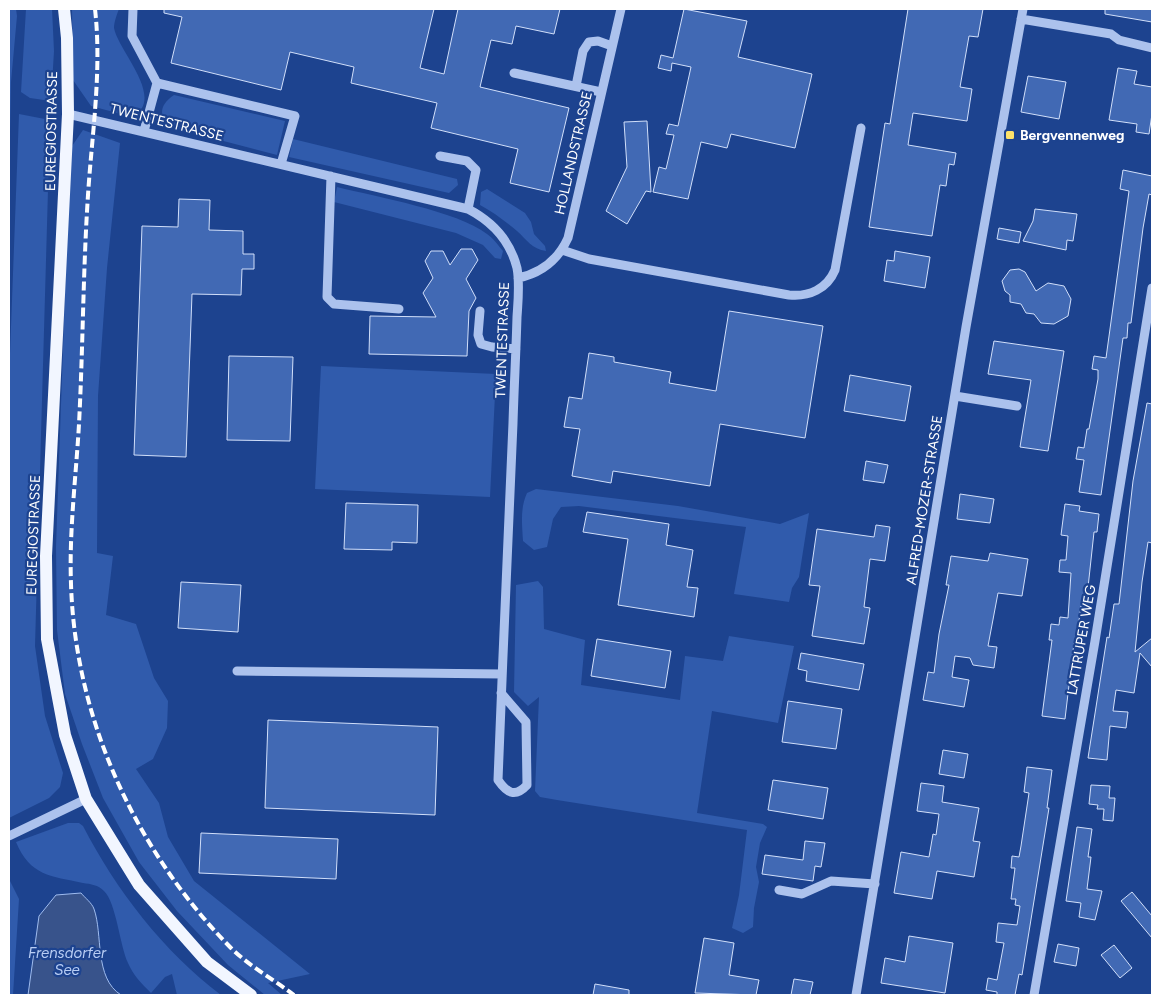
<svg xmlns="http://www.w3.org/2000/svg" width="1161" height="1004" viewBox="0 0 1161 1004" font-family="Figtree,sans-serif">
  <rect width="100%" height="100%" fill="#1d438f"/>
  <!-- green -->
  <path fill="#305bac" d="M9 9H16L17 16 11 82 9 182Z
    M26 9H52L54 51 51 101 30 98 21 92Z
    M72 9H119C117 14 114 22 114 28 118 51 167 99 132 117L91 106 73 80Z
    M174 95 285 121 277 155 166 126C159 112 161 104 174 95Z
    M19 114 50 120 35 646 45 716 63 773 60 787 49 798 9 818V380Z
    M83 130 120 143 107 268 98 396 97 553 113 556 106 615 136 624 154 678 168 701 167 728 153 759 136 769 159 803 168 837 194 881 310 974 268 983 282 995H265L228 965 177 911 139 862 103 798 82 744 65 694 57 630 56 547 70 149Z
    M293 139 457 179 458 185 449 193 289 157Z
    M337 187C377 197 457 211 487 234 493 238 498 245 503 251L501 259 495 258 483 245 456 233 334 202Z
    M487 189 525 213 531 222 534 234 545 246 546 251C532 249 527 240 517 231 505 221 493 212 480 205L481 192Z
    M321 366 496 374 490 497 315 489Z
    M536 489 678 506 780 524 809 513 799 577 792 588 789 602 734 594 746 527 579 506 561 507 553 519 547 547 534 550 523 541C522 524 520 508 527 493Z
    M538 581 543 587 544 629 585 640 581 685 680 700 685 656 723 661 729 636 794 646 778 723 712 711 697 813 763 824 767 827 760 843 756 867 759 882 754 908 753 927 743 933 732 928 739 895 747 830 557 800 540 797 535 791 539 697 528 706 514 692 516 585Z
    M68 823H79L83 826C116 890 163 951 221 995H177L172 974 165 977 151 993C142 984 133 975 128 963 120 946 116 902 104 891 98 885 91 884 83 883 51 876 30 876 16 842Z
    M9 879 19 899 13 995H9Z"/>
  <!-- water -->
  <path fill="#38538b" stroke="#9fbcef" d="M81 893C85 898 92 903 94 909 103 934 94 978 121 995H28L39 916 56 895Z"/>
  <!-- building -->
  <path fill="#4169b4" stroke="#d1dffa" d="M164 9H434L420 68 444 74 458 9H560L554 34 516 26 512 44 491 40 480 87 569 108 549 192 510 183 518 149 431 128 437 103 351 83 354 67 290 52 281 90 171 63 182 17 164 13Z
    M684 9 747 21 738 57 812 74 795 148 731 134 727 148 701 142 688 199 653 192 659 167 666 169 674 135 666 134 669 124 678 126 691 67 672 63 671 71 658 68 661 55 673 58Z
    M908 9H983L978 37 969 36 960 87 972 89 967 121 913 113 908 145 956 153 954 165 949 164 946 186 940 185 932 236 869 227 885 123 890 124Z
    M1105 9H1152V22L1105 14Z
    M1118 68 1137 71 1134 84 1152 87V114L1149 134 1136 132 1137 124 1109 120Z
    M1028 76 1066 82 1059 119 1021 112Z
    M647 121 651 192 646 191 627 224 606 211 627 167 624 122Z
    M1123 170 1152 176V195L1149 194 1143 228 1131 323H1128L1127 338H1123L1101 495 1079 492 1084 460 1076 459 1078 447 1084 448 1087 429H1089L1098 379V370L1092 369 1094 356 1106 358 1129 191 1120 189Z
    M179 199 210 200 209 230 243 231V254H254V269H242L241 295 192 294 186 457 134 455 142 226 178 227Z
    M1035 209 1077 214 1073 241 1067 240 1066 250 1023 241 1033 221Z
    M999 228 1021 232 1019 243 997 239Z
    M461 249H472L478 260 466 279 476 298 469 311 467 356 369 354 370 316 436 317 423 293 433 278 425 261 431 251H443L450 265Z
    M895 251 930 257 925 288 884 281 887 260 894 261Z
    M1019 269 1025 272 1036 291 1048 283 1064 286 1071 299 1068 316 1054 324 1041 323 1034 314 1026 313 1021 304 1010 302V295L1005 291 1002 281 1010 270Z
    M729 311 823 326 805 438 720 424 710 486 613 471 611 483 572 476 580 429 564 427 569 397 582 399 589 353 614 357V362L671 372 669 383 716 391Z
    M994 341 1064 351 1048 451 1020 447 1031 380 988 374Z
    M229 356 293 357 290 441 227 440Z
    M850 375 911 386 905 421 844 411Z
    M1147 403 1152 404V543L1148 542 1142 582 1135 652 1152 638V667L1140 653 1134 693 1116 690 1113 711 1128 712 1126 728 1110 726 1107 760 1088 758 1107 637 1109 638 1114 604H1119L1133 481Z
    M866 461 888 465 884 483 863 480Z
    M960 494 994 499 990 523 957 519Z
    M346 503 418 505 417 543 392 542V550L344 549Z
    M1065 504 1080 506 1079 511 1099 514 1097 532H1094L1086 606H1081L1076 643H1074L1065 719 1042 716 1052 640H1049L1051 624 1059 625 1060 617 1068 618 1071 573 1059 572 1060 560H1066L1068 536 1061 535Z
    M587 512 669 524 666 545 693 550 687 587 698 588 694 617 618 605 628 539 583 532Z
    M876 525 890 527 885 561 870 559 864 607 870 608 864 644 812 636 820 586 809 585 817 529 874 537Z
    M990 553 1028 559 1022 596 998 593 988 646 997 647 994 668 973 665 970 658 955 656 952 677 969 680 964 707 923 700 928 672 934 673 939 634 949 585H946L951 556 988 561Z
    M181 582 241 585 238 632 178 628Z
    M597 639 671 651 665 688 591 676Z
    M801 653 864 664 859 690 806 681 807 671 798 669Z
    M788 701 842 709 836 749 782 742Z
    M268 720 438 727 435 815 265 808Z
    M943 750 968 754 964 778 939 774Z
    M1027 767 1052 770 1047 808H1049L1022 975 1019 974 1015 995H997V992L986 990 988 978 997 980 1004 943 996 942 998 923 1017 925 1020 906 1015 905 1016 899H1011L1015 868H1011L1012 856 1019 857 1021 846 1029 793 1024 792Z
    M773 780 828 788 823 819 768 810Z
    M921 783 944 786 942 802 979 808 973 841 980 842 974 877 937 871 932 899 894 893 901 852 929 857 933 834 936 835 939 814 917 811Z
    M1091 785 1110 786 1109 798H1115L1113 821 1103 820 1104 809H1097L1098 805 1089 804Z
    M1077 827 1092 829 1088 857H1091L1087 889 1102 891 1095 920 1079 917 1081 903 1066 901Z
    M201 833 338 839 336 879 199 873Z
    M805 841 825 843 821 867 815 866 813 881 762 874 765 855 803 860Z
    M1132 892 1152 916V938L1121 901Z
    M909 936 953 943 945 993 881 983 885 958 905 962Z
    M704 938 734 943 729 975 759 980 756 995 695 993Z
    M1058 944 1079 948 1076 966 1054 962Z
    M1114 945 1132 968 1120 978 1101 955Z
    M794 979 813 982 810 995H791Z
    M595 984 629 990V995H593Z"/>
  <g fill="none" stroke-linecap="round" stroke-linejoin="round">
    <!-- minor -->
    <path stroke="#acc2ed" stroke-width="9" d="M133 9 132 36 157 83
      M1021 19 1111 34 1119 40 1152 48
      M514 73 601 92
      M576 86 583 51 589 42 598 41 612 46
      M68 114 468 209C493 222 510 240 517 268 520 284 518 301 517 317 516 353 514 388 513 423 507 542 503 661 498 780 507 793 515 798 527 785L526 722 501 693
      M144 131 157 83 295 116 281 164
      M440 156 467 161 476 170 468 209
      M331 176 327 297 334 304 399 309
      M562 250 589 259 789 295C809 297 827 289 835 270L861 128
      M518 278C542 273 558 260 568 238L621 9
      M480 311 478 335 481 344 492 347 516 349
      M955 396 1017 406
      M237 671 502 674
      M9 836 86 799
      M779 890 802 894 831 881 875 884
      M856 995 966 327 1023 9
      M1034 995 1095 641 1152 288"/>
    <!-- major -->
    <path stroke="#f2f6ff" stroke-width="12" d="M64 9 67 38 68 114 46 556 47 639 65 735 86 799 139 885 207 962 251 995"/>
    <!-- rail -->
    <path stroke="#fff" stroke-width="4" stroke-dasharray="9 4" stroke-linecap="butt" d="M95 9C102 71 92 133 88 195 83 271 83 348 79 424 76 477 69 531 71 584 75 719 136 851 230 947 249 966 273 979 294 995"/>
  </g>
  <!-- markers -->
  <rect fill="#fde26a" stroke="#1d438f" stroke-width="2" x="1005" y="130" width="10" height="10" rx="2.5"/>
  <g text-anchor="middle" stroke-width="4.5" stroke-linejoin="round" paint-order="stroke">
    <!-- street labels -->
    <g font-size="14" fill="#fff" stroke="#1d438f">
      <text transform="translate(167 122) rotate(14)" y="5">TWENTESTRASSE</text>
      <text transform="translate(51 131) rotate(-89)" y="5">EUREGIOSTRASSE</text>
      <text transform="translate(573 153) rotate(-77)" y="5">HOLLANDSTRASSE</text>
      <text transform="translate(502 340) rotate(-88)" y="5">TWENTESTRASSE</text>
      <text transform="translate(924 500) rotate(-81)" y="5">ALFRED-MOZER-STRASSE</text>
      <text transform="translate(33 535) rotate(-88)" y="5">EUREGIOSTRASSE</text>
      <text transform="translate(1081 640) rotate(-80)" y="5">LATTRUPER WEG</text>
    </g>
    <!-- poi labels -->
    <g font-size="14" font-weight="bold" fill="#fff" stroke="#1d438f" text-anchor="start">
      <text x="1020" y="140">Bergvennenweg</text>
    </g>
    <!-- water labels -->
    <g font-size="15" font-style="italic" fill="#b8cdf4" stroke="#1d438f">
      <text x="67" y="958">Frensdorfer<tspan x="67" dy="17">See</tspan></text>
    </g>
  </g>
  <!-- border -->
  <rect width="1161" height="1004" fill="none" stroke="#ffffff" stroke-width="20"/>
</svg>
